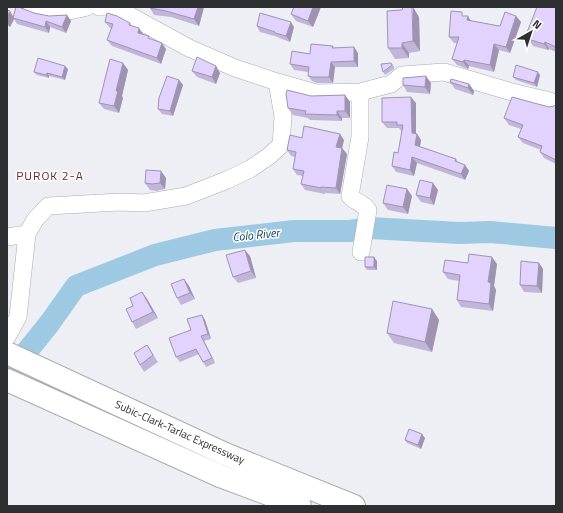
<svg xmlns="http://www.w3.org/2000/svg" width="563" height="513" viewBox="0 0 563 513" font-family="'Titillium Web',sans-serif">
  <rect width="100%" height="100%" fill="#eeeff4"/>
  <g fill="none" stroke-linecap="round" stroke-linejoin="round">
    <!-- river -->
    <path stroke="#9ec9e2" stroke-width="22" d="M7 376 49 324 76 286 155 255 215 240 294 231H350L370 228 459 233 490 232 556 238"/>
    <!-- minor casing -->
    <g stroke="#abacb0" stroke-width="18">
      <path id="minor" d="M32 7C54 15 66 12 87 7
        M99 7H107L125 13 189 48 235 68 277 82 316 93 360 92 391 84 402 75 444 72 512 92 550 101 556 103
        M360 92V137L350 196C355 202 363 203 368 210L361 252
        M7 237 27 234
        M7 337 18 317 27 234 35 220 48 206 120 202 144 203 186 196 227 180 250 169 269 156 281 145 283 116 277 82"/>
    </g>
    <!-- highway casing -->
    <g stroke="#abacb0" stroke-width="24">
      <path id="highway" d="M7 353 225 454 354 506
        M7 380 220 476 300 506"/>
    </g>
    <!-- minor -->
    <use href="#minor" stroke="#fff" stroke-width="17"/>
    <!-- highway -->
    <use href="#highway" stroke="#fff" stroke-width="22"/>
  </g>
  <!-- wall -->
  <path fill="#c2b5da" d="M16 7H21L22 9 34 13 49 16 67 15 71 21 66 33 50 27 49 33 17 24 14 19 10 27 7 25V10L13 17Z
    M150 7H204L199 26 171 17 154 15 150 8Z
    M294 7H321L313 27 296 21 291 14Z
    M556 7V52L549 49 548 50 533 46 528 39V38L526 35Z
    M465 16 471 21 499 26H500L516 16 521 22 510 53 499 50 494 72 469 66 468 69 457 65 452 59 457 43H454L449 37Z
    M419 17 420 51 409 53V58L395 59 388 48Z
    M105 22 130 23 132 26 143 34 166 49 161 64 112 46 107 40 111 28H110Z
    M257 26 294 27 290 42 279 38 278 37 260 32Z
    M334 48 358 53V67H335L333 83H317L312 81 308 76V72L294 70 290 64 310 54Z
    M123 63 128 70 122 96 123 98 119 113 104 109 99 103Z
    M391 63 394 66V69L385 75 383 72Z
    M216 66 220 73 216 84 197 77 192 71Z
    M68 69 65 80 49 76V78L37 75 34 72Z
    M540 75 537 87 516 80 513 77Z
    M179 80 183 85 173 116 162 114 158 109Z
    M450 82 469 84 474 91 473 95 455 89Z
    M431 83 430 94 407 92 403 85Z
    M345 95 350 102V118H342V121L310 120 308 118 293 115 288 108 311 96Z
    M416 103V134H417L421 140 420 147 456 159 458 162 465 165 469 171 465 180 417 163 414 176 396 172 392 166 398 153 402 131H401L399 128H387L382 122Z
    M556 105V164L544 158 540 152 541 150 523 143 518 137 521 129 509 125 504 118 549 107 554 106Z
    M302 138 344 140 342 148 347 154 340 194 325 193V194L305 190 301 184 303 176 297 175 293 169 295 157 291 156 287 150Z
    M161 171 166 178 165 189 156 191 150 190 145 183Z
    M407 189 412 196 408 214 388 210 383 203Z
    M438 190 434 205 421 202 416 195Z
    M250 256 256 278 238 283 233 277Z
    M377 261V270H367L365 267Z
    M539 263 543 269 542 293 524 292 520 285Z
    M497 264 494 286 496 290 493 311 461 307 457 300 459 281 448 279 443 272Z
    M184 279 189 286 195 299 181 305 177 298Z
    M142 292 147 299 158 318 136 329 132 322 133 306Z
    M432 309 439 320 432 352 394 343 387 333Z
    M205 320 211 339 204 341 215 363 206 367 203 362 199 354 180 362 176 357Z
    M147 345 158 362 144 372 140 365Z
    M425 438 421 449 407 443 405 440Z"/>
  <!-- shaded-wall -->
  <path fill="#9e94b1" d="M198 7H204L199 26 194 19Z
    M313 7H321L313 27 308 21Z
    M413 7 419 17 420 51 413 41Z
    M10 11 14 18H13L14 19 10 27 7 23V17Z
    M67 15 71 21 66 33 62 27Z
    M468 16 472 23 467 20Z
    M516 16 521 22 510 53 506 47Z
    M46 21 50 27 49 33 45 27Z
    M291 22 294 27 290 42 286 36Z
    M139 28 143 34 138 33Z
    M545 42 549 49 548 50 544 44Z
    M162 43 166 49 161 64 157 58Z
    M402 43 409 53V58L402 48Z
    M494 44 499 50 494 72 490 65Z
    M354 47 358 53V67L354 61Z
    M464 60 469 66 468 69 463 62Z
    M331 62 335 67 333 83 329 77Z
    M123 63 128 70 122 96 123 98 119 113 114 106 116 91Z
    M65 66 68 69 65 80 62 77Z
    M216 66 220 73 216 84 212 77Z
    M538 72 540 75 537 87 534 83Z
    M47 73 49 76V78L46 75Z
    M426 76 431 83 430 94 425 87Z
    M179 80 183 85 173 116 170 111Z
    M469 84 474 91 473 95 468 88Z
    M345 95 350 102V118L345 111Z
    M411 97 416 103V139L417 134 421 140 419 151 415 145 412 133Z
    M337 111 342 118V121L337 115Z
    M340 134 344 140 341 153 336 147Z
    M342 148 347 154 340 194 336 188Z
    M412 157 417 163 414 176 410 170Z
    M465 165 469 171 465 180 461 174Z
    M161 171 166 178 165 189 160 183Z
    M433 183 438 190 434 205 430 198Z
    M407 189 412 196 408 214 403 207Z
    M245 250 250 256 256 278 251 271Z
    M374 257 377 261V270L374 267Z
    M492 257 497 264 494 286 496 290 493 311 489 304 488 282Z
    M539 263 543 269 542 293 537 286Z
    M184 279 189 286 195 299 190 293Z
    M142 292 147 299 158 318 153 312Z
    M432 309 439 320 432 352 425 342Z
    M202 315 205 320 211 339 208 334Z
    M201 336 204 341 215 363 212 358Z
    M422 434 425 438 421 449 418 445Z"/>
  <!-- building -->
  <path fill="#e1d3fd" stroke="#9e94b1" d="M16 7H20L21 8 34 13 49 16 67 15 62 27 46 21 45 27 13 18Z
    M150 7H198L194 19 166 11 150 8Z
    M294 7H313L308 21 291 14Z
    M403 7H412L413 41 402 43V48H388L387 11 402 10Z
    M537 7H556V47L545 42 544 44 528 39 529 36 526 35Z
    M7 10 10 11 7 17Z
    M451 11 462 12V16H468L467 20 499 26H500L505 12 516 16 506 47 494 44 490 65 464 60 463 62 452 59 459 37H449Z
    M107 13 117 16 130 23 129 25 139 28 138 33 149 36 148 38 162 43 157 58 107 40 113 24 105 22Z
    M260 13 291 22 286 36 275 33V32L257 26Z
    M311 44 333 46 332 48 354 47V61L331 62 329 77H313L308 76 309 67 290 64 292 51 310 54Z
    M197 57 216 66 212 77 192 71Z
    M38 58 65 66 62 77 47 73 46 75 34 72Z
    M110 59 123 63 116 91H118L114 106 99 103Z
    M391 63 392 65 383 72 381 64Z
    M516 65 538 72 534 83 513 77Z
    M167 76 179 80 170 111 158 109 159 98Z
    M426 76 425 87 403 85V78Z
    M451 79 469 84 468 88 450 82Z
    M287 90 311 96 345 95V111H337V115L305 114 306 111 288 108 286 94Z
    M411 97 412 133 417 134 415 145 456 159 455 161 465 165 461 174 412 157 410 170 392 166 394 152 398 153 403 125H397V122H382V98Z
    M512 97 549 107 554 106 556 105V160L540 152 542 146 518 137 523 125 504 118Z
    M304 126 340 134 336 147 342 148 336 188 321 187V188L301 184 304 171 293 169 296 152 287 150 290 135 302 138Z
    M146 170 161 171 160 183 152 184 145 183Z
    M420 180 433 183 430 198 416 195Z
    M387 185 407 189 403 207 383 203Z
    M245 250 251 271 233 277 226 255Z
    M469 254 492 257 488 282 491 283 489 304 457 300 460 275 443 272 445 260 468 263Z
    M365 257H374V267H365Z
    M521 261 539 263 537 286 520 285Z
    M184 279 190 293 177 298 171 284Z
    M142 292 153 312 132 322 126 309 133 306 130 298Z
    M393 301 432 309 425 342 387 333Z
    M202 315 208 334 201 336 212 358 203 362 196 349 176 357 169 338 191 330 187 319Z
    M147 345 153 355 140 365 134 353Z
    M409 429 422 434 418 445 405 440Z"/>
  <g text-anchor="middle" stroke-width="3" stroke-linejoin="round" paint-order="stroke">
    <!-- street labels -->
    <g font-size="11" fill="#2e2f31" stroke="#fff">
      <text transform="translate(180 432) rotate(24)" y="4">Subic-Clark-Tarlac Expressway</text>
    </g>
    <!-- neighbourhood labels -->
    <g font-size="12" letter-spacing="1" fill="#6c2722" stroke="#fff">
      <text x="50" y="180">PUROK 2-A</text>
    </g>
    <!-- water labels -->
    <g font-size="12" font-style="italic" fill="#003851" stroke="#fff">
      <text transform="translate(256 235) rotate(-6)" y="4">Colo River</text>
    </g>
  </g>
  <!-- border -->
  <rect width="563" height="513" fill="none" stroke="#2e2f31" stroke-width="16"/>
  <!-- north arrow -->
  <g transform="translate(531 32) rotate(39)" stroke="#ffffff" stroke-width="3" paint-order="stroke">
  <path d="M0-3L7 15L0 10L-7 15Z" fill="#2e2f31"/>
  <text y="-6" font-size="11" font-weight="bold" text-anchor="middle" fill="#2e2f31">N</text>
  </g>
</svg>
